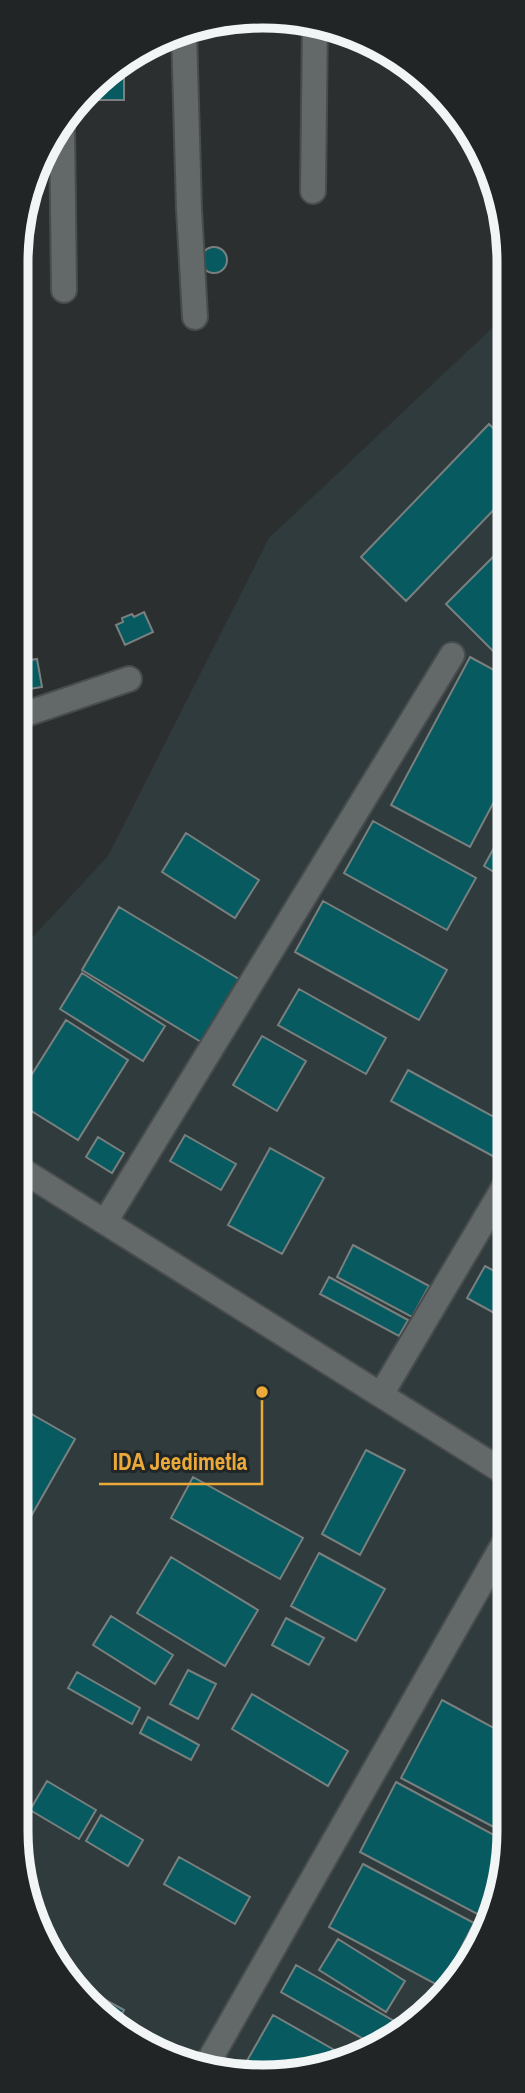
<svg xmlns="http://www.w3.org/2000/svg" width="525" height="2093" viewBox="0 0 525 2093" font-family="'Archivo Narrow',sans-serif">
  <rect width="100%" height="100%" fill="#2b2f30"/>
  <!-- built -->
  <path fill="#2f3b3c" d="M507 314V1863L476 1954 413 2026 327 2069 246 2077 153 2052 77 1993 34 1925 16 1830 17 954 108 856 269 538Z"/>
  <!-- building -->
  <path fill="#075a5f" stroke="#7a7f7f" stroke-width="2" d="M124 61V100H83L113 67Z
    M201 260a13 13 0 1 1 26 0a13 13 0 1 1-26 0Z
    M489 424 507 442V496L406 601 361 557Z
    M507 543V660L505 663 446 604Z
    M144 612 153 632 125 645 116 625 123 622 122 618 132 614 134 617Z
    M470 657 507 677V777L470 847 391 805Z
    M37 659 42 687 23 690 18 662Z
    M373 821 476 878 447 930 344 873Z
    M507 824V880L484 866Z
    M186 833 259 880 235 918 162 872Z
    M323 901 447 970 419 1020 295 952Z
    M119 907 239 979 201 1042 82 970Z
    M82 973 165 1026 143 1061 60 1009Z
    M299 989 386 1038 366 1074 278 1025Z
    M66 1020 128 1060 78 1140 17 1102V1098Z
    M262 1036 306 1061 277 1111 233 1085Z
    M408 1070 507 1124V1150L502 1161 391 1101Z
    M185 1135 236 1164 221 1190 170 1161Z
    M98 1137 124 1153 112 1173 86 1157Z
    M270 1148 324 1178 282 1254 228 1225Z
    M507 1235V1263L495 1257Z
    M353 1245 429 1286 412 1317 337 1277Z
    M485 1266 507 1278V1320L467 1298Z
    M329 1277 408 1320 399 1336 320 1294Z
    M28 1412 75 1439 25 1527 16 1523V1433Z
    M366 1450 405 1470 360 1555 322 1534Z
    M193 1477 303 1538 280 1579 171 1518Z
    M319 1553 385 1589 356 1641 291 1606Z
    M171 1557 258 1610 225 1666 137 1613Z
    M111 1616 173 1655 155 1684 93 1645Z
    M286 1618 324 1638 309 1665 272 1645Z
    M188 1670 216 1684 198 1719 170 1704Z
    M77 1672 140 1708 132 1724 68 1688Z
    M252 1694 348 1751 328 1786 232 1729Z
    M442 1700 507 1735V1834L401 1778Z
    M148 1717 199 1745 191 1760 140 1733Z
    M47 1781 96 1810 79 1839 30 1810Z
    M396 1782 507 1842V1863L504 1871 481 1916 360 1852Z
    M101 1815 143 1840 128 1866 86 1841Z
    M179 1857 250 1897 235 1924 164 1884Z
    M363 1864 474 1923 441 1987 329 1927Z
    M338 1939 405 1981 386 2012 319 1970Z
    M296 1965 408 2029 374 2045 281 1992Z
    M71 1981 124 2010 117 2024 77 1993Z
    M273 2015 345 2056 342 2061 327 2069 260 2075 244 2066Z"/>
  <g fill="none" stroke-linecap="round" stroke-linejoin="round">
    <!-- street casing -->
    <g stroke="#494c4d" stroke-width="28">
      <path id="street" d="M184 31 189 209 195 317
        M62 124 64 290
        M313 191 315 24
        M17 717 129 679
        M17 1167 507 1474
        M105 1222 452 655
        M382 1393 507 1182
        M206 2066 507 1538"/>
    </g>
    <!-- street -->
    <use href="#street" stroke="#636868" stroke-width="24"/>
  </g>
  <!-- crop -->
  <path d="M0 0H525V2093H0ZM262 28H263A234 234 0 0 1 497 262V1831A234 234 0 0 1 263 2065H262A234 234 0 0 1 28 1831V262A234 234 0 0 1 262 28Z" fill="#212526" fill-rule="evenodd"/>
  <path fill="none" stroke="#f2f5f5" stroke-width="9" d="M262 28H263A234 234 0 0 1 497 262V1831A234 234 0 0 1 263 2065H262A234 234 0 0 1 28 1831V262A234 234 0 0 1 262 28Z"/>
  <!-- callouts -->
  <path fill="none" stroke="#eba93a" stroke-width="2.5" d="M262 1392L262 1484H99"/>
  <circle fill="#eba93a" stroke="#212526" stroke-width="2.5" cx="262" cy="1392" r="7"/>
  <g font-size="23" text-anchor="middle" font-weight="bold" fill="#eba93a" stroke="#212526" stroke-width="6" stroke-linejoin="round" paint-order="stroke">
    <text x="180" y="1470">IDA Jeedimetla</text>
  </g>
</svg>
